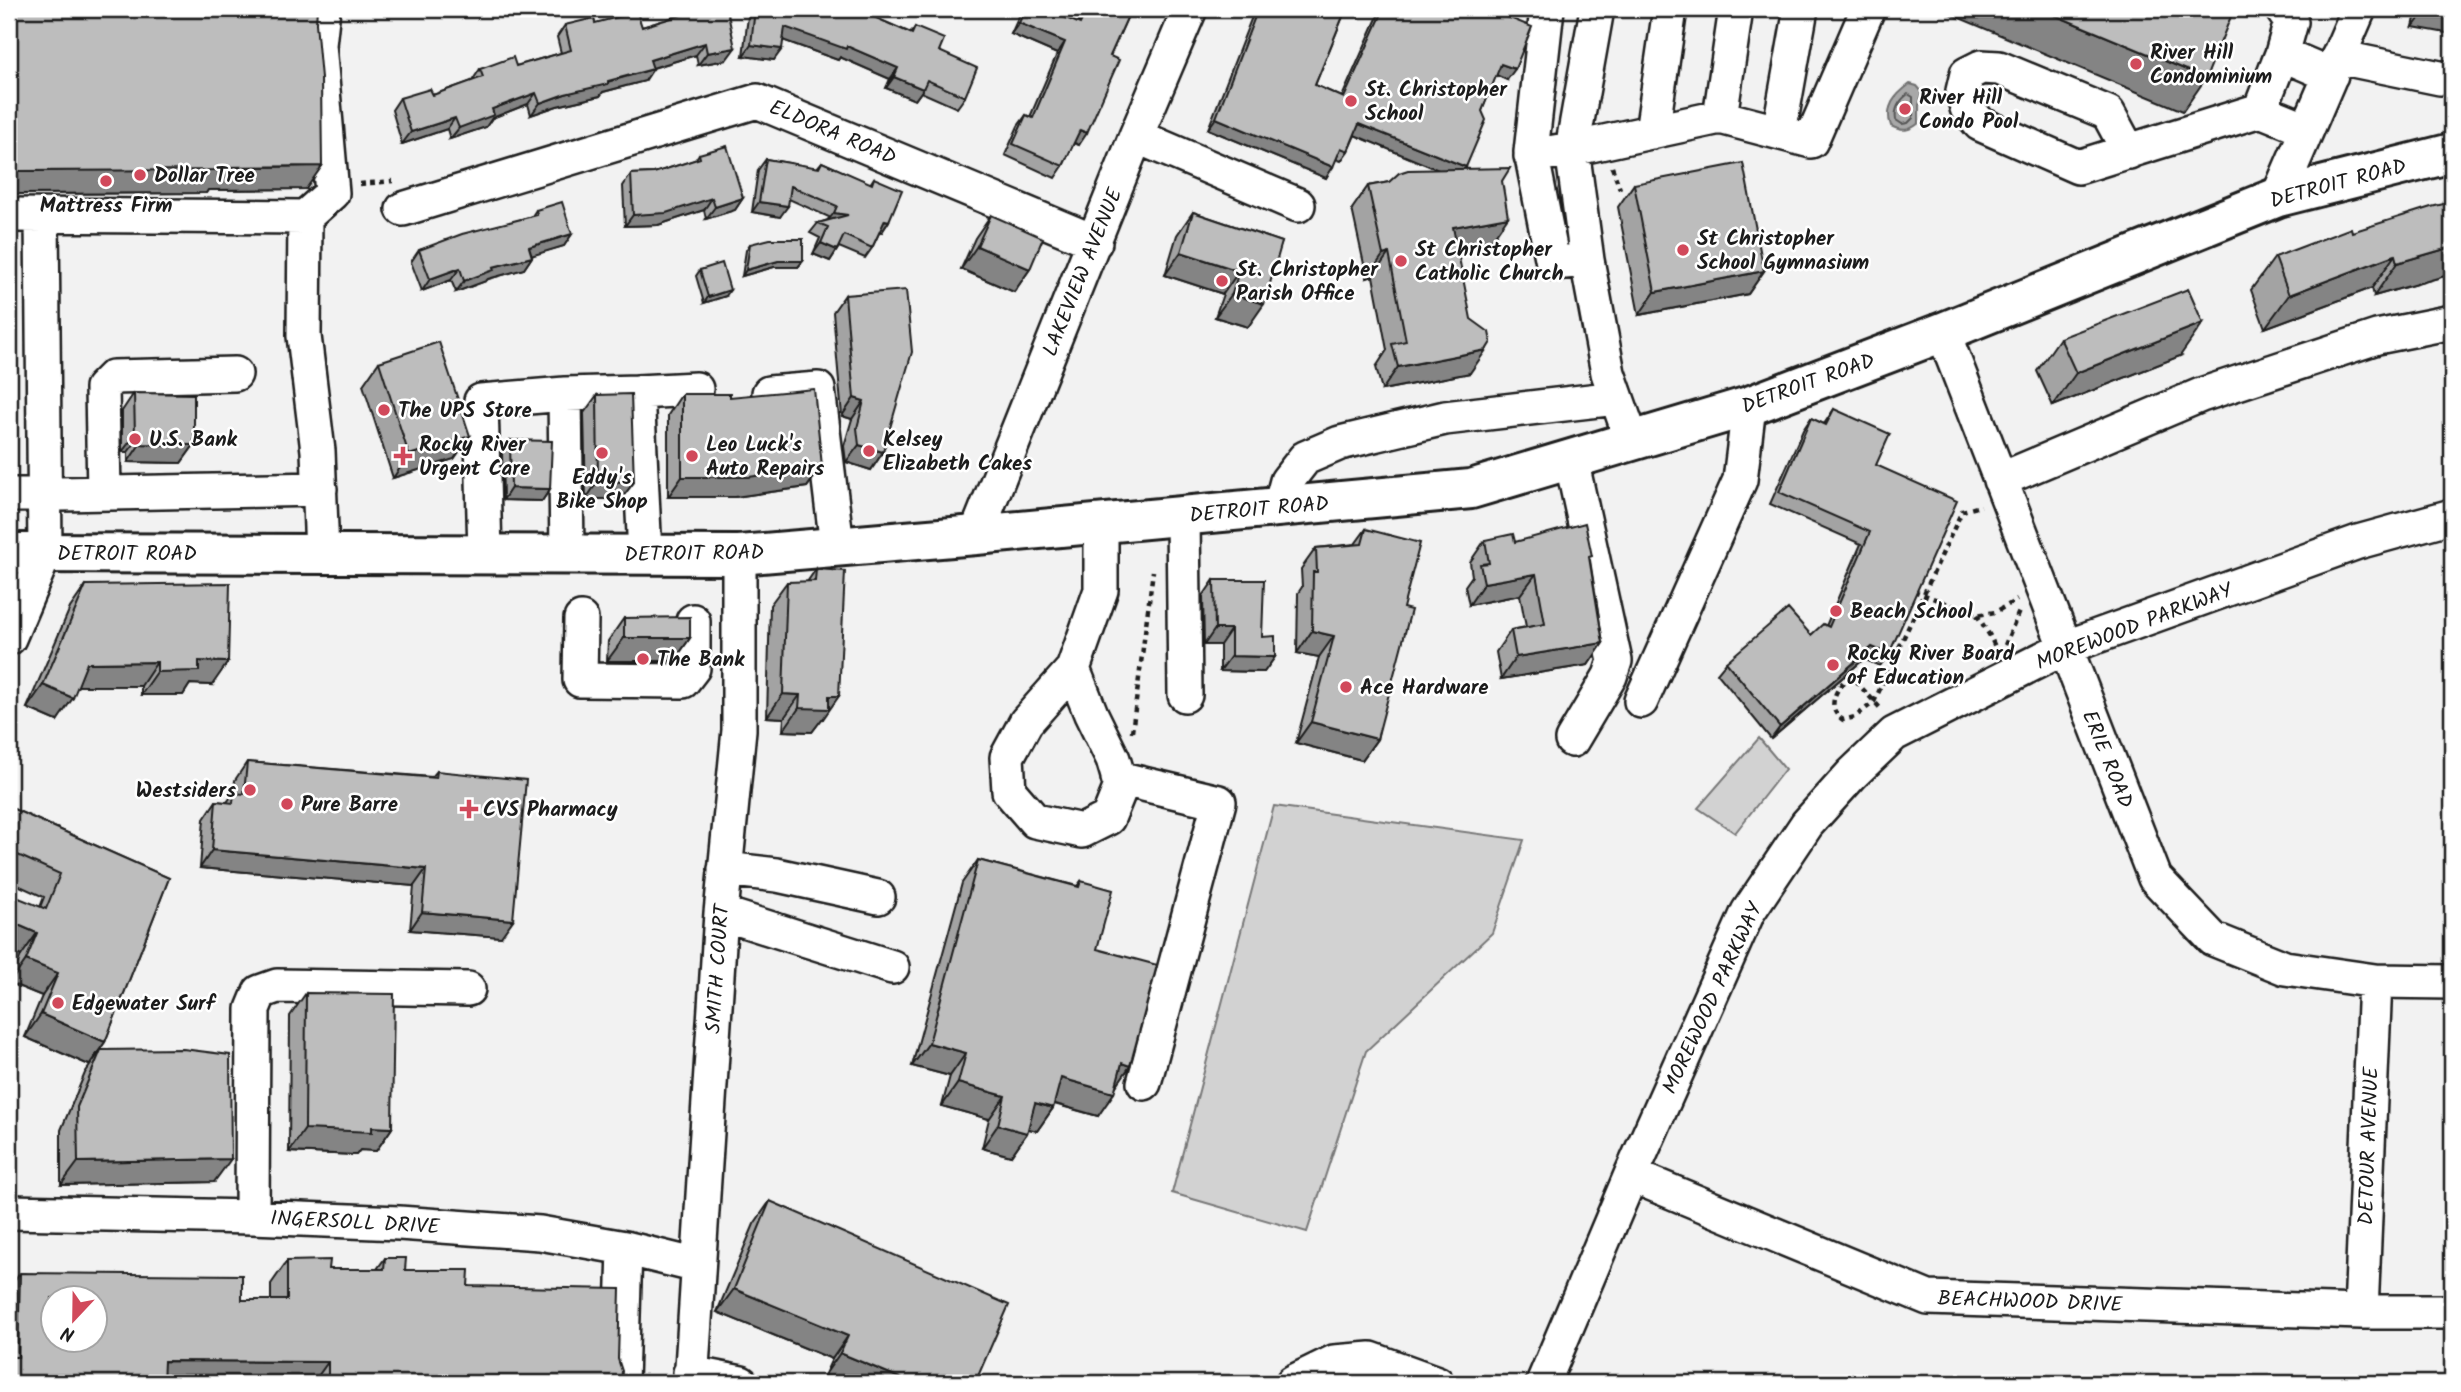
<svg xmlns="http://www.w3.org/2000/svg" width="2461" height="1392" viewBox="0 0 2461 1392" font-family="Kalam,sans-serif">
  <rect width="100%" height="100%" fill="#f2f2f2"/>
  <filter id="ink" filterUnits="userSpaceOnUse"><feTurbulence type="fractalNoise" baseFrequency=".0143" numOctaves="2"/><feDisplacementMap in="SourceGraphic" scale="14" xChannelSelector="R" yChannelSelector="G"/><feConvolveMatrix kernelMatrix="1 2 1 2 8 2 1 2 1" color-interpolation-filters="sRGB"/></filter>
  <g filter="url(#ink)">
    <!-- green -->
    <path fill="#d2d2d2" stroke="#777" stroke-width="2" d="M1759 738 1785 769 1735 833 1698 808Z
      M1274 806 1524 840 1492 933 1366 1051 1307 1232 1172 1193Z"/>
    <!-- water -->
    <path fill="#a8a8a8" stroke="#707070" stroke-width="2" d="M1910 84 1917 86 1923 93 1919 105V123C1909 131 1903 132 1891 126 1884 107 1895 95 1910 84Z"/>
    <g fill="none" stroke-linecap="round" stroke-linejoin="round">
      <!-- shore -->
      <path stroke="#545454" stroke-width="2" d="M1908 94 1913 97V118L1908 123 1902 124 1896 120C1894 109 1899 101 1908 94Z"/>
      <!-- minor casing -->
      <g stroke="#1c1c1c" stroke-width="38">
        <path id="minor" d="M1547 9 1531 152 1553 263 1587 260
          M1597 9 1572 149 1720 117 1811 141 1868 9
          M2282 9 2291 22 2282 54
          M2338 57 2440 78H2452
          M2260 110 2282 54 2331 75
          M1720 117 1736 9
          M1652 132 1670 9
          M1779 132 1801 9
          M1136 136 1298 205
          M2129 152 2108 113 1999 68 1981 67 1967 74 1963 91 1967 108 1980 124 2078 167 2260 110 2307 129
          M1531 156 1572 149 1587 260 1608 373 1632 441
          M2278 197 2359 9
          M403 209 757 101 1095 242
          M9 215 305 217
          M1943 332 2155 878 2213 939 2285 968 2375 981 2452 982
          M769 393 818 389 837 546
          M1571 459 1615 661 1610 676 1572 740
          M2000 480 2201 395 2377 337 2452 322
          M104 493 102 388 113 377 235 374
          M9 495 320 489
          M1280 507 1287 481 1305 458 1340 443 1445 418 1616 398
          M1183 516 1185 695
          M976 535 1136 136 1190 9
          M322 554 318 451 304 336 305 217 332 193 319 45 323 9
          M485 554 481 401 565 394
          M567 554 565 394 637 392
          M645 554 637 392 696 389
          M581 619 580 680 683 681 693 668V621
          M9 638 45 553 42 216
          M1073 669 1091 714 1113 759 1121 786 1108 818 1082 831 1035 821 1009 791 1007 757 1026 722 1073 669 1101 590V524
          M1641 701 1740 480 1749 406
          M1118 778 1219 802 1144 1083
          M725 869 777 875 878 897
          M721 913 892 967
          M1631 1175 1928 1298 2361 1312H2452
          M9 1212 252 1217 399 1223 540 1233 625 1248 698 1266
          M252 1217 253 1009 260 992 277 986 468 989
          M2361 1312 2375 981
          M690 1373 741 1383
          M1293 1382 1334 1362 1371 1359 1437 1383
          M621 1383 625 1248
          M691 1383 721 913 739 730V555
          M1543 1383 1631 1175 1748 912 1807 824 1852 774 1894 734 2064 648 2358 542 2452 516"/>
      </g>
      <!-- major casing -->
      <g stroke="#1c1c1c" stroke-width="44">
        <path id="major" d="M9 553 739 555 976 535 1471 489 1749 406 1943 332 2278 197 2452 153"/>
      </g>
      <!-- path -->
      <path stroke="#1c1c1c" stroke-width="4.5" stroke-dasharray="5 5" stroke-linecap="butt" d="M1612 167 1620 189
        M360 184 393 181
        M1914 591 1977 615 1995 612 2017 600
        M1977 615 1990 636 1996 649
        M2005 645 2020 609
        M1849 674 1881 709
        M1850 675C1837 687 1824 707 1843 720L1855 717 1874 702 1962 511 1981 506
        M1132 732 1153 571"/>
      <!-- minor -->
      <use href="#minor" stroke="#fff" stroke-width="33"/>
      <!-- major -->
      <use href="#major" stroke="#fff" stroke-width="38"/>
    </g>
    <!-- wall -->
    <path fill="#a3a3a3" stroke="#1c1c1c" stroke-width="2" d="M9 9 306 189 208 190 206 193 9 194Z
      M687 9H727L726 60 698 65 696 55 653 68 645 81 603 92 600 96 557 106 531 115 528 104 492 118 486 127 450 139 447 129 402 144 392 110 400 98 433 95 472 81 480 69 516 66 561 53 557 37 565 25 595 23 642 27 688 13Z
      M749 9H823L837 14 838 9H869L867 14 911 33 915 27 939 51 965 97 957 108 921 92 915 100 886 88 890 79 840 57 838 60 783 40 774 60 743 56Z
      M1023 9H1044L1078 23 1086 9H1131L1110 56 1079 145 1074 143 1063 166 1055 178 1005 155 1018 126 1026 115 1030 117 1057 54 1011 34 1020 14Z
      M1255 9H1346L1315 85 1342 97 1381 9H1488L1507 80 1496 75 1482 111 1465 168 1502 181 1492 240 1457 246 1470 373 1382 390 1376 367 1387 350 1373 276 1367 278 1352 209 1368 186 1389 182 1437 169 1355 135 1348 151 1341 161 1336 159 1326 178 1208 129Z
      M2417 9H2452L2413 27Z
      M699 154 743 198 735 210 706 219 704 210 658 225 625 226 623 186 631 174 654 173 695 160Z
      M766 159 817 168 822 162 870 184 874 178 889 221 882 232 880 231 872 248 865 258 839 247 830 261 813 254 820 238 810 233 818 223 828 220 829 217 789 199 780 217 752 212 758 170Z
      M1634 184 1764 271 1748 294 1639 315 1618 207Z
      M2452 202V276L2446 278 2445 276 2374 296 2372 288 2265 328 2251 290 2275 257Z
      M536 210 572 234 564 246 532 255V257L524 269 488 279 486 281 456 292 451 280 422 291 411 262 419 250 532 216Z
      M1193 212 1282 242 1248 327 1215 317 1223 294 1165 275 1177 235Z
      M991 215 1030 269 1014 292 961 269 975 238Z
      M750 244 803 261 798 267H774L742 276 746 250Z
      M700 270 726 296 704 303 696 276Z
      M845 295 883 452 871 470 846 462 844 446 852 419 842 416 833 312Z
      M2060 338 2180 356 2053 406 2037 371Z
      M379 362 470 436 454 459 393 478 363 385Z
      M134 393 194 445 181 463 128 462V452H122V411Z
      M682 394 730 397 822 466 807 487 735 497H668V415Z
      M597 395 634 482 621 499H586L584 413Z
      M1834 409 1876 465 1880 666 1864 659 1771 739 1717 673 1726 662 1811 635 1826 626 1861 544 1770 504 1803 430 1811 418 1824 424Z
      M510 440 550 489 542 501 503 500 502 452Z
      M1366 529 1403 608 1377 739 1362 760 1296 743 1319 657 1297 653 1298 593 1302 587 1301 569 1316 548 1355 544Z
      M1485 540 1515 542 1590 560 1603 643 1588 665 1501 679 1496 652 1511 630 1526 627 1520 595 1469 605 1465 586 1472 576 1470 562Z
      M816 569 823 719H822L812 732 783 731 784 718 767 717 770 605 787 582H807Z
      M1214 580 1262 637 1275 657 1264 672 1220 671V645H1204L1203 596Z
      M86 585 212 685 190 684 183 695H141V686H78L57 721 27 708 70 608Z
      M624 618 690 638 674 661H607L608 641Z
      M247 762 432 777 437 771 501 937 410 930 414 886 200 868 204 819 216 801 227 802 234 793 235 780Z
      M9 807 169 878 105 1042 89 1065 25 1037 42 996 10 983 44 897 9 881Z
      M978 860 1077 886 1081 881 1097 949 1130 1066 1117 1084 1098 1116 1054 1104 1053 1108 1037 1131 1028 1129 1027 1133 1011 1156 982 1148 989 1119 942 1106 950 1076 912 1066 962 883Z
      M306 993 392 1128 376 1151 360 1150 356 1155 289 1152 290 1016Z
      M101 1050 214 1182 61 1185V1130L85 1073Z
      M770 1201 975 1383H841L824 1376 832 1359 717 1312 754 1224Z
      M385 1258 405 1270 468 1286 618 1359 621 1383H9V1289L20 1273 242 1300H271V1284L287 1261 329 1269H377Z"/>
    <!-- shaded-wall -->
    <path fill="#848484" stroke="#1c1c1c" stroke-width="2" d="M1948 9H2040L2206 78 2183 111 1945 12Z
      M2426 10 2452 14V34L2413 27Z
      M1019 23 1065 42 1057 54 1011 34Z
      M785 27 847 46 898 68 890 79 840 57 838 60 777 38Z
      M705 43 696 55 642 71 650 60Z
      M751 45 782 49 774 60 743 56Z
      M735 48 726 60 698 65 707 53Z
      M1501 64 1515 69 1507 80 1494 74Z
      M653 69 645 81 603 92 600 96 557 106 531 115 540 103 565 94Z
      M894 77 923 89 915 100 886 88Z
      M536 93 528 104 492 118 486 127 450 139 459 128 492 109Z
      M455 118 447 129 402 144 411 132Z
      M1216 118 1333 167 1326 178 1208 129Z
      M1359 124 1466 167 1458 178 1352 134Z
      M1080 130 1087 133 1079 145 1072 142Z
      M9 159H17L9 171Z
      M322 166 306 189 208 190 206 193 9 194V183L17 171Z
      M712 198 704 210 658 225 625 226 633 215Z
      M743 198 735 210 706 219 715 207Z
      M759 202 788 206 780 217 752 212Z
      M834 213 848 215 826 223Z
      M1508 217 1492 240 1437 250 1453 227Z
      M885 220 889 221 882 232 877 231Z
      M572 234 564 246 521 259 529 247Z
      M821 243 837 250 830 261 813 254Z
      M977 246 1030 269 1014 292 961 269Z
      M2452 247V266L2445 276 2374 296 2397 263Z
      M1181 252 1239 271 1223 294 1165 275Z
      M1389 253 1373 276 1367 278 1383 255Z
      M2395 255 2372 288 2265 328 2289 295Z
      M532 257 524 269 488 279 486 281 456 292 464 281 493 267Z
      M778 261H803L798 267H774L742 276 746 270Z
      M460 268 451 280 422 291 430 279Z
      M2452 269V276L2446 278Z
      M1764 271 1748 294 1639 315 1655 292Z
      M730 290 726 296 704 303 708 297Z
      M1232 294 1264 304 1248 327 1215 317Z
      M2203 323 2180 356 2053 406 2076 373Z
      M1486 350 1470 373 1382 390 1398 367Z
      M854 398 864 401 852 419 842 416Z
      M135 435H141L128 452H122Z
      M470 436 454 459 393 478 409 455Z
      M140 444 194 445 181 463 128 462Z
      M859 445 883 452 871 470 846 462Z
      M822 466 807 487 735 497H668L682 477Z
      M598 481 634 482 621 499H586Z
      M511 488 550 489 542 501 503 500Z
      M1536 574 1520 595 1469 605 1484 583Z
      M1215 629H1231L1220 645H1204Z
      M1312 631 1334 636 1319 657 1297 653Z
      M624 638H690L674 661H607Z
      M1603 643 1588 665 1501 679 1516 657Z
      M1872 647 1889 654 1880 666 1864 659 1771 739 1780 727Z
      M1231 656 1275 657 1264 672 1220 671Z
      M199 661 228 662 212 685 190 684 183 695H141L157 672Z
      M157 662 141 686H71L87 663Z
      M43 685 73 698 57 721 27 708Z
      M783 694 800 695 784 718 767 717Z
      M829 696H839L823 719H822L812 732 783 731 799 708Z
      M1311 722 1377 739 1362 760 1296 743Z
      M212 850 426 869 414 886 200 868Z
      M422 912 513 920 501 937 410 930Z
      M9 921 37 933 21 956 9 951Z
      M26 960 58 973 42 996 10 983Z
      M41 1014 105 1042 89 1065 25 1037Z
      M929 1043 966 1053 950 1076 912 1066Z
      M1122 1063 1130 1066 1114 1089Z
      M1061 1078 1114 1093 1098 1116 1045 1101Z
      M958 1083 1005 1096 989 1119 942 1106Z
      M1035 1103 1053 1108 1037 1131 1019 1126Z
      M998 1125 1027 1133 1011 1156 982 1148Z
      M372 1127 392 1128 376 1151 360 1150 356 1155 289 1152 305 1129Z
      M231 1159 214 1182 61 1185 78 1162Z
      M734 1289 848 1336 832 1359 717 1312Z
      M840 1353 912 1383H841L824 1376Z
      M164 1361 328 1362 313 1383H148Z"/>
    <!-- building -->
    <path fill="#bdbdbd" stroke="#1c1c1c" stroke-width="2" fill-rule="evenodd" d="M9 9H317L316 23 321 78 322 166 222 167V170L17 171V159H9Z
      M698 9H727L735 48 707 53 705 43 650 60 653 69 608 81V84L565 94 540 103 536 93 492 109 494 115 459 128 455 118 411 132 400 98 430 89 433 95 483 77 480 69 513 57 516 66 571 50 565 25 594 18 595 23 637 12 642 27 698 10Z
      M755 9H823L840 15 842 9H869L867 14 912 34 915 27 944 39 939 51 977 68 965 97 927 80 923 89 894 77 898 68 847 46 846 49 785 27 782 49 751 45Z
      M1025 9H1044L1080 24 1087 9H1131L1110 56 1119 60 1087 133 1080 130 1063 166 1013 144 1026 115 1033 118 1065 42 1019 23Z
      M1258 9H1346L1315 85 1344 98 1384 9H1488L1532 27 1515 69 1501 64 1482 111 1486 120 1466 167 1359 124 1348 151 1341 148 1333 167 1216 118Z
      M2040 9H2234L2206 78Z
      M2426 9H2452V14L2426 10Z
      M727 146 743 198 715 207 712 198 666 213 633 215 631 174 654 173 700 158 699 154Z
      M766 159 819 168 822 162 872 184 874 178 902 190 889 221 885 220 872 248 844 235 837 250 821 243 828 227 818 223 848 215 834 213 837 206 791 186 788 206 759 202Z
      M1743 163 1764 271 1655 292 1634 184Z
      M1510 168 1502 181 1508 217 1453 227 1471 319 1489 332 1491 342 1486 350 1398 367 1392 344 1406 341 1389 253 1383 255 1368 186 1389 182 1399 173 1408 170Z
      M562 202 572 234 529 247 532 257 493 267 494 270 464 281 460 268 430 279 419 250 462 234 537 215 536 210Z
      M2452 202V247L2397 263 2395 255 2289 295 2275 257 2351 228 2352 232 2431 207Z
      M1193 212 1282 242 1264 304 1232 294 1239 271 1181 252Z
      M991 215 1043 238 1030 269 977 246Z
      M770 239H803V261H778L746 270 750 244Z
      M722 263 730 290 708 297 700 270Z
      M2188 289 2203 323 2076 373 2060 338Z
      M906 290 912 352 883 452 859 445 857 428 864 401 854 398 845 295Z
      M439 342 470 436 409 455 379 362Z
      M814 389 822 466 749 477H682V394H730V397Z
      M134 393 194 394V445L140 444 141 435H135Z
      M631 394 634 482 598 481 597 395Z
      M1834 409 1890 434 1876 465 1957 501 1889 654 1872 647 1780 727 1726 662 1788 609 1811 635 1823 624 1829 627 1870 532 1779 492 1811 418 1826 425Z
      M510 440 552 441 550 489 511 488Z
      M1585 523 1592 556 1589 557 1603 643 1516 657 1511 630 1545 624 1536 574 1484 583 1480 564 1489 563 1485 540 1513 534 1515 542Z
      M1366 529 1420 543 1403 608 1411 610 1377 739 1311 722 1334 636 1312 631 1313 572H1317L1316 548 1362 544Z
      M816 569 845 571 839 696H829V709L799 708 800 695 783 694 787 582 815 581Z
      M1214 580H1264L1262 637 1275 636V657L1231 656V629H1215Z
      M230 583 228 662 199 661V671L157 672V662L87 663 73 698 43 685 86 585Z
      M690 617V638H624V618Z
      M247 762 436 778 437 771 526 780 513 920 422 912 426 869 212 850 216 801 233 803 234 793 244 794Z
      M9 807 169 878 105 1042 41 1014 58 973 26 960 37 933 9 921V894L46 909 60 874 9 851Z
      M978 860 1079 887 1081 881 1113 890 1097 949 1157 965 1130 1066 1122 1063 1114 1093 1061 1078 1053 1108 1035 1103 1027 1133 998 1125 1005 1096 958 1083 966 1053 929 1043Z
      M306 993 394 994 392 1128 372 1127V1132L305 1129Z
      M183 1049 230 1055 231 1159 78 1162 77 1107 101 1050Z
      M9 1121 14 1124 9 1135Z
      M770 1201 1009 1305 975 1383H912L840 1353 848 1336 734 1289Z
      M385 1258H406L405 1270H469L468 1286 620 1289 618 1359 622 1371 621 1383H328V1362L164 1361 163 1383H9V1357H18L20 1273 242 1275V1300H287V1261L330 1260 329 1269H384ZM52 1298H94V1340H52Z"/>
  </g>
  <!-- markers -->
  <g fill="#d1495b" stroke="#fff" stroke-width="2.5">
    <circle cx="2136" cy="64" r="7"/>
    <circle cx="1351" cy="101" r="7"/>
    <circle cx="1905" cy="109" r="7"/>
    <circle cx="140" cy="175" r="7"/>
    <circle cx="106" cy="181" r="7"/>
    <circle cx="1683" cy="250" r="7"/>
    <circle cx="1401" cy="261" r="7"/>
    <circle cx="1222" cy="281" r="7"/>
    <circle cx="384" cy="410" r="7"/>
    <circle cx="135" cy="439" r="7"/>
    <circle cx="869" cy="451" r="7"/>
    <circle cx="602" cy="453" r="7"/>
    <path d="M399.5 445.5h7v7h7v7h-7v7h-7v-7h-7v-7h7z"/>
    <circle cx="692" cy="456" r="7"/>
    <circle cx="1836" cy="611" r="7"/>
    <circle cx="643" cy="659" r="7"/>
    <circle cx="1833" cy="665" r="7"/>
    <circle cx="1346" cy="687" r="7"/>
    <circle cx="250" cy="790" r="7"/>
    <circle cx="287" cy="804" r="7"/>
    <path d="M465.5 798.5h7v7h7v7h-7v7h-7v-7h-7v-7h7z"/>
    <circle cx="58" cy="1003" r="7"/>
  </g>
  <g text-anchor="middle" stroke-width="5" stroke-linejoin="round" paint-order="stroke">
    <!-- poi labels -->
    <g font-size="21" font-weight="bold" fill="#1c1c1c" stroke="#fff" text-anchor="start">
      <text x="2150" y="59">River Hill<tspan x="2150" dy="24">Condominium</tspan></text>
      <text x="1365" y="96">St. Christopher<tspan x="1365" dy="24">School</tspan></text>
      <text x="1919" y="104">River Hill<tspan x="1919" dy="24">Condo Pool</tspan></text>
      <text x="154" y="182">Dollar Tree</text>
      <text x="106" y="212" text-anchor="middle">Mattress Firm</text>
      <text x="1697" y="245">St Christopher<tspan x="1697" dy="24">School Gymnasium</tspan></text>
      <text x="1415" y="256">St Christopher<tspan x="1415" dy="24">Catholic Church</tspan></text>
      <text x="1236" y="276">St. Christopher<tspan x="1236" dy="24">Parish Office</tspan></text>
      <text x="398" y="417">The UPS Store</text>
      <text x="149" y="446">U.S. Bank</text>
      <text x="883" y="446">Kelsey<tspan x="883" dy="24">Elizabeth Cakes</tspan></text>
      <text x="419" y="451">Rocky River<tspan x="419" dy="24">Urgent Care</tspan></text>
      <text x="706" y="451">Leo Luck's<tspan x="706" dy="24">Auto Repairs</tspan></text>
      <text x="602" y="484" text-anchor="middle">Eddy's<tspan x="602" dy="24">Bike Shop</tspan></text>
      <text x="1850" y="618">Beach School</text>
      <text x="1847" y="660">Rocky River Board<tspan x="1847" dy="24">of Education</tspan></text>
      <text x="657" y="666">The Bank</text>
      <text x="1360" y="694">Ace Hardware</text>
      <text x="236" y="797" text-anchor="end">Westsiders</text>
      <text x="301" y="811">Pure Barre</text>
      <text x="483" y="816">CVS Pharmacy</text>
      <text x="72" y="1010">Edgewater Surf</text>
    </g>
    <!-- street labels -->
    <g font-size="21" fill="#1c1c1c" stroke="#fff">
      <text transform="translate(833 132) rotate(23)" y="7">ELDORA ROAD</text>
      <text transform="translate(2338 183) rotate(-15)" y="7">DETROIT ROAD</text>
      <text transform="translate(1082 272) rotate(-68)" y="7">LAKEVIEW AVENUE</text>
      <text transform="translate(1808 383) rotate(-20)" y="7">DETROIT ROAD</text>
      <text transform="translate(1259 509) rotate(-5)" y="7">DETROIT ROAD</text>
      <text x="127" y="560">DETROIT ROAD</text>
      <text transform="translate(694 553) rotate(-1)" y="7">DETROIT ROAD</text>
      <text transform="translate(2134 626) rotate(-21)" y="7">MOREWOOD PARKWAY</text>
      <text transform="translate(2108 759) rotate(68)" y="7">ERIE ROAD</text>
      <text transform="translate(717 969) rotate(-86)" y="7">SMITH COURT</text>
      <text transform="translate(1712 998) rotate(-65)" y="7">MOREWOOD PARKWAY</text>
      <text transform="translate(2368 1146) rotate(-88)" y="7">DETOUR AVENUE</text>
      <text transform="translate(355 1222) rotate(3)" y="7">INGERSOLL DRIVE</text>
      <text transform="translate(2030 1301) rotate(2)" y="7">BEACHWOOD DRIVE</text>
    </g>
  </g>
  <!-- margin -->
  <rect width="2461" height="1392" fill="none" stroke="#fff" stroke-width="35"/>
  <rect x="18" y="18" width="2426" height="1357" fill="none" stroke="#1c1c1c" stroke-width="2.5" filter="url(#ink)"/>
  <!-- north arrow -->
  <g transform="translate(74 1319) rotate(202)"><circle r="33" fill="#ffffff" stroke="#a4a4a4" stroke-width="2"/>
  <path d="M0-5L12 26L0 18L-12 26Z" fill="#d1495b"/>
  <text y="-10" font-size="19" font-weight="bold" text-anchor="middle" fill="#1c1c1c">N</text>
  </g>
</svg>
